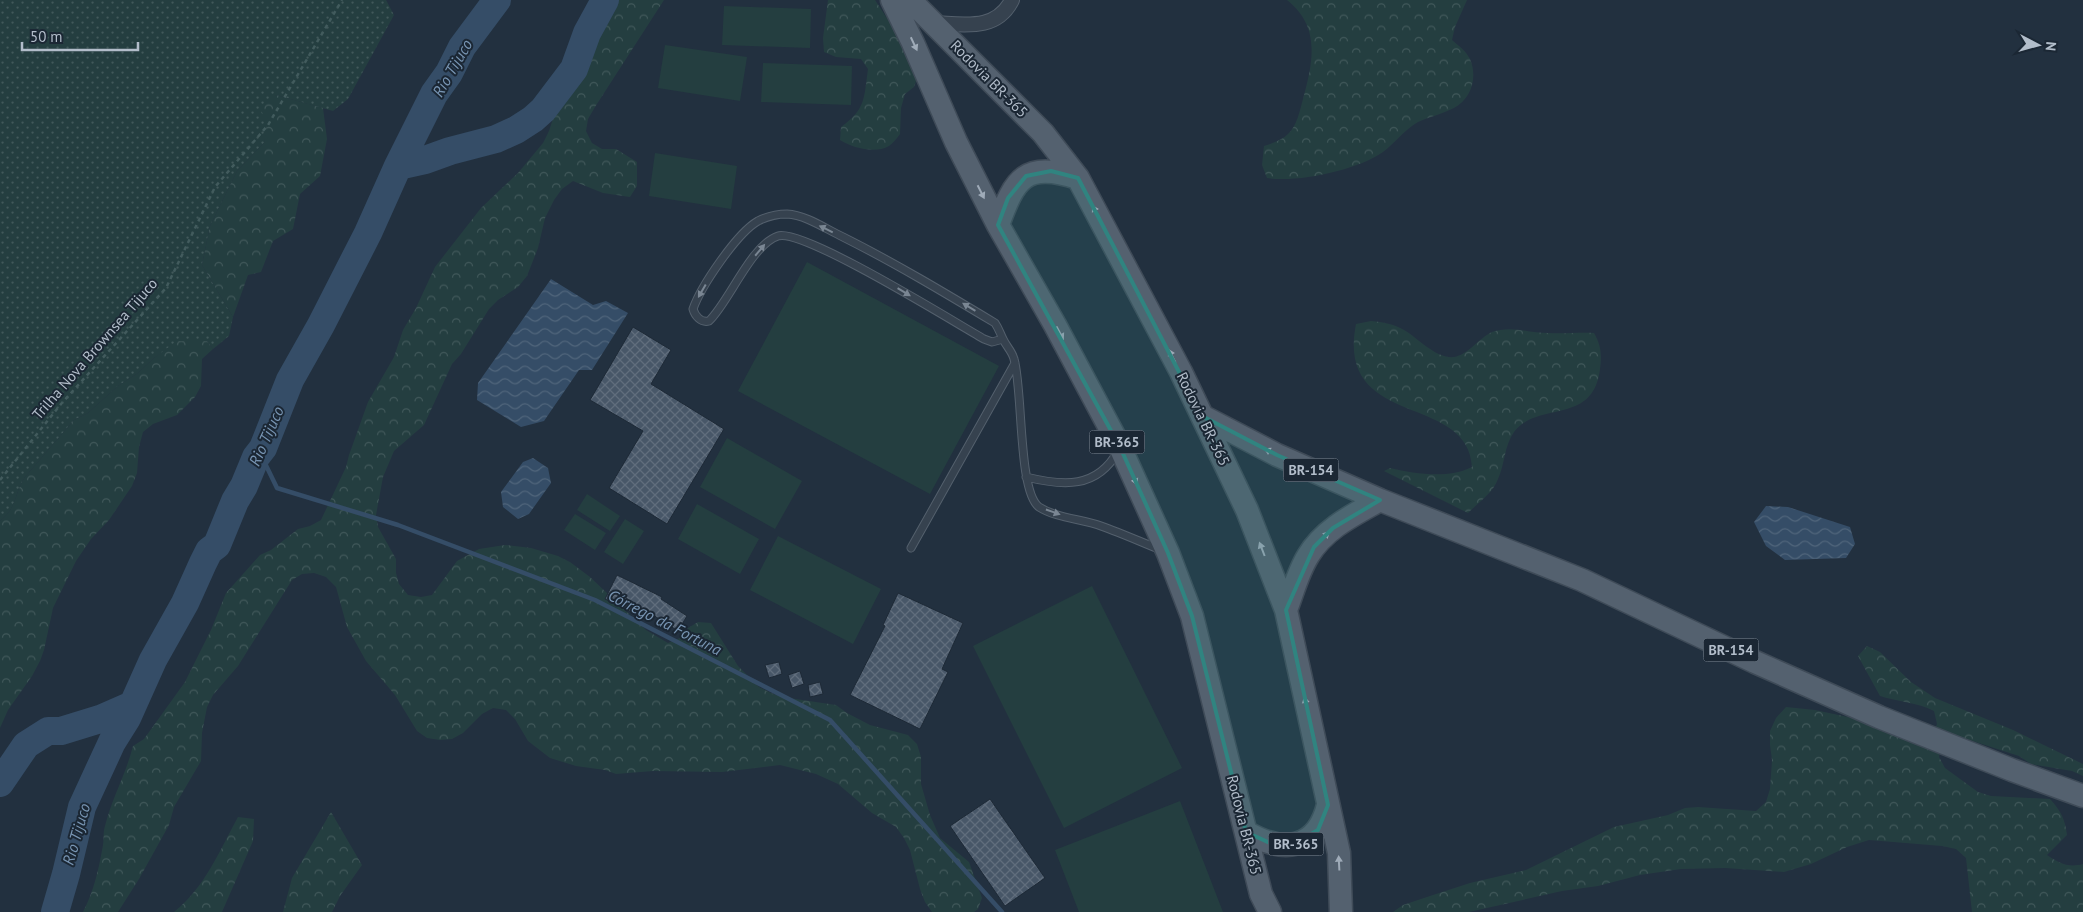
<svg xmlns="http://www.w3.org/2000/svg" width="2083" height="912" viewBox="0 0 2083 912" font-family="'PT Sans',sans-serif">
  <defs>
    <pattern id="grass-dots" width="8" height="8" patternUnits="userSpaceOnUse" patternTransform="scale(1.25)"><rect width="8" height="8" fill="#243e40"/><path d="M2 2h.1M6 6h.1" fill="none" stroke="#41585a" stroke-width="1.8" stroke-linecap="round"/></pattern>
    <pattern id="forest-crowns" width="20" height="18" patternUnits="userSpaceOnUse" patternTransform="scale(1.25)"><rect width="20" height="18" fill="#243e40"/><path d="M2 6a3 3 0 1 1 6 0M12 15a3 3 0 1 1 6 0" fill="none" stroke="#41585a"/></pattern>
    <pattern id="water-waves" width="16" height="10" patternUnits="userSpaceOnUse" patternTransform="scale(1.25)"><rect width="16" height="10" fill="#354d67"/><path d="M0 5q4-4 8 0t8 0" fill="none" stroke="#50657b"/></pattern>
    <pattern id="building-cross-hatch" width="8" height="8" patternUnits="userSpaceOnUse" patternTransform="scale(1.25)"><rect width="8" height="8" fill="#485768"/><path d="M0 0l8 8M0 8l8-8" fill="none" stroke="#606d7c"/></pattern>
  </defs>
  <rect width="100%" height="100%" fill="#22303f"/>
  <!-- grass -->
  <path fill="url(#grass-dots)" d="M0 0H386L394 15 348 99 333 111 276 95 264 143 237 171 210 226 202 265 233 317 229 336 213 349 207 341 177 342 154 358 138 373 118 386 88 413 74 420 25 477C14 493 18 507 0 521Z"/>
  <!-- forest -->
  <path fill="url(#forest-crowns)" d="M610 0H664L595 107 588 119 586 131 592 143 602 149H616L637 162V186L630 197 603 193 573 181 562 189 554 200 545 218 538 248 527 276 518 287 498 300 489 309 461 354 452 364 424 425 394 451 383 477 376 515 378 527 396 559V573L399 584 408 595 421 597 432 595 457 561 479 549 505 545 531 548 558 556 570 562 590 577 646 630 668 643 680 638 688 628 698 622 711 623 738 666 759 687 771 693 782 697 836 705 847 713 870 725 908 735 917 744 921 757V784L930 815 940 838 969 862 982 898 978 909 974 912H932L925 902 920 889 910 850 904 838 896 827 872 813 838 784 816 774 780 765 722 772 653 771 616 774 605 770 576 766 550 758 528 741 515 719 506 710 493 708 482 714 463 733 452 739 440 740 427 738 417 731 395 695 366 661 347 627 336 587 326 577 314 573 302 574 292 580 238 666 213 695 207 707 202 733 201 761 174 807 169 825 139 879 118 912H83C94 891 99 868 103 845 104 839 103 832 105 826 112 798 126 774 133 746L144 739 185 682 211 630 226 593 260 555 271 550 298 529 310 526 321 520 346 467 349 455 368 402 394 357 403 330 416 308 435 267 481 208 518 173 543 143 549 131 561 94 576 70Z
    M828 0H875L896 32 918 75 914 87 905 94 901 108 900 134C897 138 893 143 889 146 875 154 853 148 840 140L841 127C866 109 864 98 868 69L861 59 836 57 824 52 823 38Z
    M1287 0H1467L1455 27 1452 40C1459 46 1466 51 1470 59 1478 78 1471 99 1454 108 1442 114 1429 117 1418 122 1405 129 1395 143 1383 152 1358 170 1297 183 1267 178L1262 165 1264 146C1273 143 1282 140 1288 134 1297 126 1300 110 1303 99 1313 62 1321 27 1287 0Z
    M276 95 323 108 327 139 320 176 300 194 293 229 273 241 261 272 248 275 233 317 202 265 210 226 237 171 264 143 267 125 260 107Z
    M1371 321C1383 322 1394 324 1404 330 1418 338 1436 359 1454 357 1468 355 1479 338 1492 332 1511 325 1529 333 1548 333 1564 334 1579 332 1594 333 1601 345 1602 355 1600 369 1593 426 1539 400 1514 432 1504 446 1505 464 1498 479 1493 493 1478 503 1468 513L1384 471 1390 468C1416 474 1448 479 1472 467 1468 392 1335 430 1356 324Z
    M177 341H207L213 349 202 359 201 386 195 397 177 415 153 424 143 432 139 447 137 473 132 486 109 520 91 539 76 561 53 608 44 650 40 661 32 676 8 710 0 728V521C18 507 14 493 25 477L74 420 88 413 118 386 138 373 154 358Z
    M1867 646 1880 652 1911 682 1935 698 2013 730 2083 764V776L2072 771 2031 764 2019 756 1951 734 1941 741 1939 757 1945 768 1978 792 1991 796 2050 799C2061 811 2065 819 2067 835L2047 855C2059 863 2068 868 2083 864V912H1972L1966 858 1956 849 1942 846 1869 840 1847 847 1811 864 1784 872 1725 868 1681 869 1640 875 1598 886 1562 891 1469 912H1393L1403 905 1433 895 1470 883 1526 870 1614 827 1668 815 1685 808 1698 807 1756 811 1766 802 1770 789 1772 760 1770 745V731L1776 718 1786 707 1815 710 1857 719 1907 740 1932 736 1937 724 1934 711C1917 702 1898 702 1880 696L1858 656Z
    M331 812 362 865 340 896 332 912H283L292 878Z
    M238 817 254 819 253 841 222 912H174C205 887 219 852 238 817Z"/>
  <!-- pitch -->
  <path fill="#243e40" d="M724 6 811 9 810 48 722 45Z
    M665 45 747 57 740 101 658 88Z
    M763 63 852 66 851 105 761 102Z
    M655 153 737 166 731 209 649 196Z
    M807 262 999 366 930 494 738 391Z
    M727 438 802 481 775 529 700 487Z
    M587 494 620 516 610 531 577 510Z
    M697 504 759 539 740 574 678 539Z
    M575 514 606 533 595 550 564 530Z
    M625 519 644 531 623 564 604 552Z
    M778 536 881 589 853 644 750 590Z
    M1092 586 1182 768 1064 828 973 646Z
    M1180 801 1223 912H1079L1055 850Z"/>
  <!-- water -->
  <path fill="url(#water-waves)" d="M551 279 593 305 606 301 628 313 592 370H579L544 421 521 427 477 400 478 383Z
    M533 458 548 468 551 483 529 514 518 519 503 507 501 492 523 462Z
    M1766 506 1788 507 1850 527 1855 544 1846 558 1785 560 1766 546 1754 522Z"/>
  <g fill="none" stroke-linecap="round" stroke-linejoin="round">
    <!-- stream -->
    <path stroke="#354d67" stroke-width="4.5" d="M260 453 277 488 398 525 595 600 830 720 1002 912"/>
    <!-- river -->
    <path stroke="#354d67" stroke-width="28" d="M398 166 425 160 450 151 496 139 516 130 533 119 543 110 574 69 587 33 605 0
      M0 783 26 745 48 731H61L100 719 132 705
      M55 912 66 874 82 807 112 742 127 718 153 660 185 603 203 563 209 551 217 545 235 501 244 486 256 457 263 448 290 380 321 325 368 233 398 166 434 94 449 73 462 47 497 0"/>
  </g>
  <!-- building -->
  <path fill="url(#building-cross-hatch)" stroke="#1d2936" d="M633 327 671 350 651 384 724 429 667 524 609 488 643 431 590 400Z
    M617 575 662 597 661 599 687 616 678 631 653 615 650 621 605 599Z
    M898 593 963 623 942 669 948 672 920 729 850 695 885 626 883 625Z
    M779 662 782 674 769 678 765 665Z
    M800 671 804 684 792 688 788 675Z
    M820 682 823 694 810 697 808 685Z
    M990 799 1045 878 1005 906 950 826Z"/>
  <g fill="none" stroke-linecap="round" stroke-linejoin="round">
    <!-- service casing -->
    <g stroke="#54606d" stroke-width="9">
      <path id="service" d="M1003 339 992 342 984 339C954 322 803 228 778 236 751 245 729 302 709 321 701 323 695 316 693 309 701 286 737 233 758 221 766 217 778 214 787 214 806 215 826 229 843 237 895 263 945 293 995 323 999 329 1000 333 1003 339 1006 346 1012 351 1014 359 1023 389 1018 492 1039 507 1056 518 1082 519 1101 526 1121 533 1141 542 1161 550
        M1026 477C1063 486 1097 489 1118 451
        M911 548 1015 363"/>
    </g>
    <!-- minor casing -->
    <g stroke="#54606d" stroke-width="16">
      <path id="minor" d="M933 23C963 24 996 32 1012 0"/>
    </g>
    <!-- primary casing -->
    <g stroke="#3f4b58" stroke-width="25">
      <path id="primary" d="M892 0 913 43 956 142 998 225 1055 325 1120 447 1168 553 1192 616 1261 894 1270 912
        M910 0 1043 133 1078 178 1181 372 1247 510 1286 610 1339 853 1341 912
        M998 225C1015 178 1025 161 1078 178
        M1202 416 1277 455 1380 500 1582 580 1755 662 1879 717 2012 770 2083 796
        M1286 610C1293 592 1298 572 1308 556 1324 529 1353 515 1380 500
        M1246 832C1282 853 1317 851 1328 805"/>
    </g>
    <!-- path -->
    <path stroke="#425b5d" stroke-width="2.5" stroke-dasharray="4 4" stroke-linecap="butt" d="M0 480 61 404 166 288 215 187 268 125 342 0"/>
    <!-- service -->
    <use href="#service" stroke="#36424f" stroke-width="7"/>
    <!-- minor -->
    <use href="#minor" stroke="#36424f" stroke-width="14"/>
    <!-- primary -->
    <use href="#primary" stroke="#54616f" stroke-width="22"/>
  </g>
  <!-- one-way arrows -->
  <defs><path id="oneway-solid" d="M-6-.8H1V-3.2L6.5 0L1 3.2V.8H-6Z" transform="scale(1.25)"/></defs>
  <g fill="#9fabb8">
    <use href="#oneway-solid" transform="translate(914 44) rotate(65)"/>
    <use href="#oneway-solid" transform="translate(981 192) rotate(63)"/>
    <use href="#oneway-solid" transform="translate(1096 212) rotate(-119)"/>
    <use href="#oneway-solid" transform="translate(1060 333) rotate(62)"/>
    <use href="#oneway-solid" transform="translate(1172 356) rotate(-118)"/>
    <use href="#oneway-solid" transform="translate(1271 452) rotate(-153)"/>
    <use href="#oneway-solid" transform="translate(1134 478) rotate(66)"/>
    <use href="#oneway-solid" transform="translate(1324 537) rotate(-44)"/>
    <use href="#oneway-solid" transform="translate(1262 549) rotate(-111)"/>
    <use href="#oneway-solid" transform="translate(1306 704) rotate(-102)"/>
    <use href="#oneway-solid" transform="translate(1339 863) rotate(-93)"/>
  </g>
  <g fill="#7a8693">
    <use href="#oneway-solid" transform="translate(826 229) rotate(-154)"/>
    <use href="#oneway-solid" transform="translate(760 250) rotate(-50)"/>
    <use href="#oneway-solid" transform="translate(702 291) rotate(120)"/>
    <use href="#oneway-solid" transform="translate(904 292) rotate(31)"/>
    <use href="#oneway-solid" transform="translate(969 307) rotate(-149)"/>
    <use href="#oneway-solid" transform="translate(1053 512) rotate(19)"/>
  </g>
  <!-- marked area -->
  <path fill="#308480" fill-opacity="0.2" stroke="#308480" stroke-width="4" stroke-linejoin="round" d="M1051 171 1078 178 1202 416 1277 455 1380 500 1333 528 1314 547 1286 610 1328 805 1318 830 1292 845 1272 844 1246 832 1192 616 1168 553 1120 447 998 225 1008 198 1026 176Z"/>
  <g text-anchor="middle" stroke-width="4" stroke-linejoin="round" paint-order="stroke">
    <!-- shield labels -->
    <g fill="#1b2734" stroke="#85909d" stroke-width="1">
      <rect x="1089.5" y="430.5" width="55" height="23" rx="4"/>
      <rect x="1283.5" y="458.5" width="55" height="23" rx="4"/>
      <rect x="1703.5" y="638.5" width="55" height="23" rx="4"/>
      <rect x="1268.5" y="832.5" width="55" height="23" rx="4"/>
    </g>
    <g font-size="14" font-weight="bold" fill="#b2bdca">
      <text x="1117" y="447">BR-365</text>
      <text x="1311" y="475">BR-154</text>
      <text x="1731" y="655">BR-154</text>
      <text x="1296" y="849">BR-365</text>
    </g>
    <!-- street labels -->
    <g font-size="15" fill="#b2bdca" stroke="#1b2734">
      <text transform="translate(989 79) rotate(45)" y="5">Rodovia BR-365</text>
      <text transform="translate(95 349) rotate(-49)" y="5">Trilha Nova Brownsea Tijuco</text>
      <text transform="translate(1203 419) rotate(64)" y="5">Rodovia BR-365</text>
      <text transform="translate(1244 825) rotate(76)" y="5">Rodovia BR-365</text>
    </g>
    <!-- water labels -->
    <g font-size="16" font-style="italic" fill="#7895b3" stroke="#1b2734">
      <text transform="translate(452 68) rotate(-60)" y="6">Rio Tijuco</text>
      <text transform="translate(266 436) rotate(-66)" y="6">Rio Tijuco</text>
      <text transform="translate(665 622) rotate(27)" y="6">Córrego da Fortuna</text>
      <text transform="translate(76 834) rotate(-74)" y="6">Rio Tijuco</text>
    </g>
  </g>
  <!-- north arrow -->
  <g transform="translate(2038 45) rotate(96)" stroke="#1b2734" stroke-width="4" paint-order="stroke">
  <path d="M0-4L9 19L0 12L-9 19Z" fill="#b2bdca"/>
  <text y="-8" font-size="14" font-weight="bold" text-anchor="middle" fill="#b2bdca">N</text>
  </g>
  <!-- scale -->
  <path d="M22 42v8h116v-8" fill="none" stroke="#b2bdca" stroke-width="2.5"/>
  <text x="30" y="42" font-size="15" fill="#b2bdca" stroke="#1b2734" stroke-width="4" paint-order="stroke">50 m</text>
</svg>
